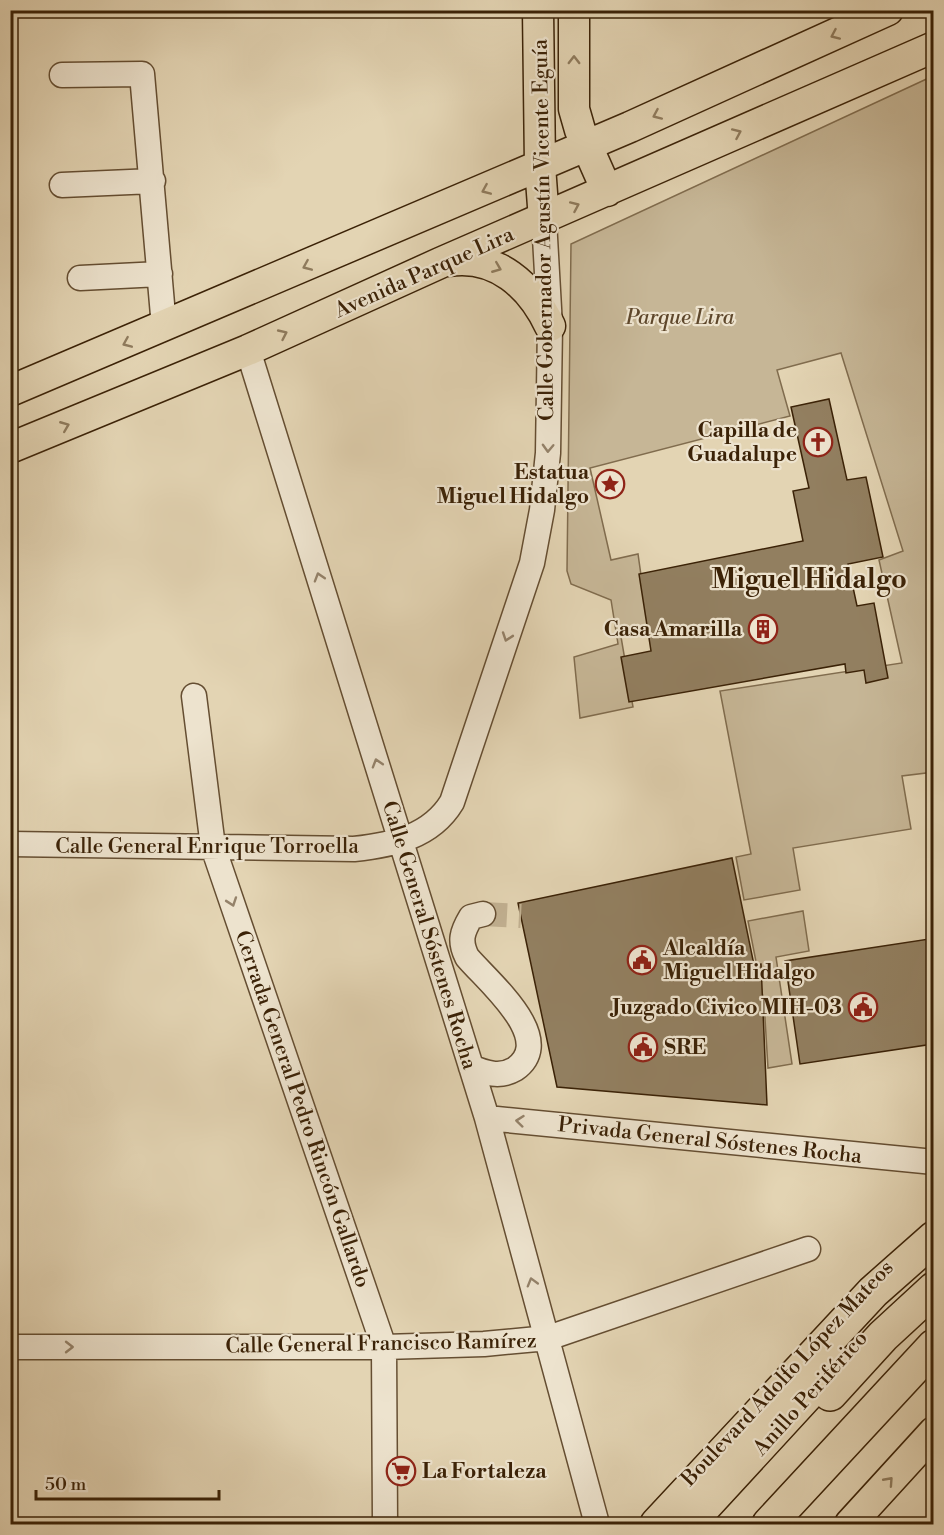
<svg xmlns="http://www.w3.org/2000/svg" width="944" height="1535" viewBox="0 0 944 1535" font-family="'Libre Bodoni',serif">
  <rect width="100%" height="100%" fill="#e3d4b3"/>
  <filter id="stains"><feTurbulence type="fractalNoise" baseFrequency=".00333" numOctaves="4"/><feColorMatrix values="0 0 0 0 .2 0 0 0 0 .09 0 0 0 0 .02 0 0 0 .5 -.17"/></filter>
  <radialGradient id="worn" r=".72"><stop offset=".6" stop-color="#630" stop-opacity="0"/><stop offset="1" stop-color="#630" stop-opacity=".3"/></radialGradient>
  <!-- green -->
  <path fill="#c6b696" stroke="#806c4e" stroke-width="1.5" d="M933 76 934 772 902 776 911 829 793 848 800 890 744 900 736 857 751 854 720 691 902 663 879 560 903 551 841 353 777 370 790 416 590 468 611 560 638 554 648 625 620 631 633 707 580 718 574 657 618 644 611 600 571 584 567 571 571 244Z
    M803 911 809 951 776 957 792 1064 768 1068 764 1002 748 921Z"/>
  <!-- building -->
  <path fill="#927f60" stroke="#3b2207" stroke-width="1.5" d="M829 399 847 480 866 477 883 557 848 564 857 606 874 603 888 678 866 683 864 670 846 673 845 664 629 702 621 657 651 651 639 574 803 541 793 491 809 488 791 407Z
    M732 858 754 965 761 964 767 1105 557 1087 518 903Z
    M929 939 933 970V1044L800 1064 785 961Z"/>
  <g fill="none" stroke-linecap="round" stroke-linejoin="round">
    <!-- minor-tunnel -->
    <path stroke="#c1b091" stroke-width="24" stroke-dasharray="24 12" stroke-linecap="butt" d="M483 914 521 916"/>
    <!-- minor casing -->
    <g stroke="#654e32" stroke-width="27">
      <path id="minor" d="M62 75 142 74 164 327
        M62 185 153 181
        M80 278 160 274
        M248 350 487 1118 597 1524
        M194 696 213 847 384 1347 385 1524
        M10 844 354 849C392 845 431 837 452 802L532 563 542 510 548 453 550 326 544 220
        M471 1067C485 1073 500 1078 515 1069 558 1039 488 982 467 957 459 941 462 932 471 917L483 914
        M487 1118 934 1162
        M10 1347H384L484 1344 548 1338 808 1249"/>
    </g>
    <!-- major casing -->
    <g stroke="#3b2207" stroke-width="33">
      <path id="major" d="M538 10 540 166 544 220
        M574 10V109L580 130 607 191
        M449 261C497 254 531 286 550 326
        M10 391 630 127 888 10
        M10 448 248 350 440 263 934 47
        M850 1524 934 1432"/>
    </g>
    <!-- highway casing -->
    <g stroke="#3b2207" stroke-width="36">
      <path id="highway" d="M830 1394 883 1336 934 1289
        M657 1524 873 1292 934 1238
        M688 1524 836 1363
        M769 1524 934 1346"/>
    </g>
    <!-- minor -->
    <use href="#minor" stroke="#ede3ce" stroke-width="24"/>
    <!-- major -->
    <use href="#major" stroke="#e3d4b3" stroke-width="30"/>
    <!-- highway -->
    <use href="#highway" stroke="#e3d4b3" stroke-width="33"/>
  </g>
  <!-- one-way arrows -->
  <defs><path id="oneway-chevron" d="M-2-3.5L2.5 0L-2 3.5" fill="none" stroke-width="1.6" stroke-linecap="round" stroke-linejoin="round" transform="scale(1.5)"/></defs>
  <g stroke="#8f7b5d">
    <use href="#oneway-chevron" transform="translate(835 35) rotate(156)"/>
    <use href="#oneway-chevron" transform="translate(574 60) rotate(-90)"/>
    <use href="#oneway-chevron" transform="translate(657 115) rotate(156)"/>
    <use href="#oneway-chevron" transform="translate(737 133) rotate(-24)"/>
    <use href="#oneway-chevron" transform="translate(486 190) rotate(157)"/>
    <use href="#oneway-chevron" transform="translate(575 206) rotate(-24)"/>
    <use href="#oneway-chevron" transform="translate(307 266) rotate(157)"/>
    <use href="#oneway-chevron" transform="translate(497 268) rotate(22)"/>
    <use href="#oneway-chevron" transform="translate(283 334) rotate(-25)"/>
    <use href="#oneway-chevron" transform="translate(127 343) rotate(157)"/>
    <use href="#oneway-chevron" transform="translate(65 426) rotate(-22)"/>
    <use href="#oneway-chevron" transform="translate(889 1481) rotate(-48)"/>
  </g>
  <g stroke="#94826a">
    <use href="#oneway-chevron" transform="translate(548 448) rotate(92)"/>
    <use href="#oneway-chevron" transform="translate(319 577) rotate(-107)"/>
    <use href="#oneway-chevron" transform="translate(507 637) rotate(109)"/>
    <use href="#oneway-chevron" transform="translate(377 763) rotate(-107)"/>
    <use href="#oneway-chevron" transform="translate(232 902) rotate(71)"/>
    <use href="#oneway-chevron" transform="translate(520 1121) rotate(-174)"/>
    <use href="#oneway-chevron" transform="translate(532 1282) rotate(-106)"/>
    <use href="#oneway-chevron" transform="translate(69 1347)"/>
  </g>
  <!-- icons -->
  <defs>
    <g id="church-ring" transform="scale(1.5)"><circle r="9.5" fill="#ede3ce" stroke="#8f2418" stroke-width="1.5"/><path d="M-1.2-6h2.4v3.5h3.3v2.4h-3.3V6h-2.4V-.1h-3.3v-2.4h3.3Z" fill="#8f2418"/></g>
    <g id="sight-ring" transform="scale(1.5)"><circle r="9.5" fill="#ede3ce" stroke="#8f2418" stroke-width="1.5"/><path d="M0-6L1.8-2.2L6-1.7L2.9 1.2L3.7 5.4L0 3.3L-3.7 5.4L-2.9 1.2L-6-1.7L-1.8-2.2Z" fill="#8f2418"/></g>
    <g id="building-ring" transform="scale(1.5)"><circle r="9.5" fill="#ede3ce" stroke="#8f2418" stroke-width="1.5"/><path d="M-4-6H4V6H1V3H-1V6H-4ZM-2.5-4.3h1.7v1.8h-1.7ZM.8-4.3h1.7v1.8H.8ZM-2.5-1h1.7V.8h-1.7ZM.8-1h1.7V.8H.8Z" fill="#8f2418"/></g>
    <g id="civic-ring" transform="scale(1.5)"><circle r="9.5" fill="#ede3ce" stroke="#8f2418" stroke-width="1.5"/><path d="M-.6-6.5H3V-4.5H.6V-3L4-1V1h2V6H-6V1h2V-1L-.6-3ZM-1.2 2.5V6h2.4V2.5Z" fill="#8f2418"/></g>
    <g id="supermarket-ring" transform="scale(1.5)"><circle r="9.5" fill="#ede3ce" stroke="#8f2418" stroke-width="1.5"/><path d="M-6-5.5h2.5l.6 2H6L4.5 2H-2.5L-4.4-4H-6ZM-1.5 3.2a1.3 1.3 0 1 0 .1 0ZM3 3.2a1.3 1.3 0 1 0 .1 0Z" fill="#8f2418"/></g>
  </defs>
  <g fill-rule="evenodd">
    <use href="#church-ring" x="818" y="442"/>
    <use href="#sight-ring" x="610" y="484"/>
    <use href="#building-ring" x="763" y="629"/>
    <use href="#civic-ring" x="642" y="960"/>
    <use href="#civic-ring" x="863" y="1007"/>
    <use href="#civic-ring" x="643" y="1047"/>
    <use href="#supermarket-ring" x="401" y="1471"/>
  </g>
  <g text-anchor="middle" stroke-width="4.5" stroke-linejoin="round" paint-order="stroke">
    <!-- street labels -->
    <g font-size="21" fill="#3b2207" stroke="#ede3ce">
      <text transform="translate(543 230) rotate(-91)" y="7">Calle Gobernador Agustín Vicente Eguía</text>
      <text transform="translate(424 272) rotate(-24)" y="7">Avenida Parque Lira</text>
      <text x="207" y="853">Calle General Enrique Torroella</text>
      <text transform="translate(430 935) rotate(73)" y="7">Calle General Sóstenes Rocha</text>
      <text transform="translate(303 1109) rotate(71)" y="7">Cerrada General Pedro Rincón Gallardo</text>
      <text transform="translate(710 1140) rotate(6)" y="7">Privada General Sóstenes Rocha</text>
      <text transform="translate(381 1343) rotate(-1)" y="7">Calle General Francisco Ramírez</text>
      <text transform="translate(787 1373) rotate(-47)" y="7">Boulevard Adolfo López Mateos</text>
      <text transform="translate(810 1393) rotate(-48)" y="7">Anillo Periférico</text>
    </g>
    <!-- park labels -->
    <g font-size="21" font-style="italic" fill="#5e472b" stroke="#ede3ce">
      <text x="680" y="324">Parque Lira</text>
    </g>
    <!-- poi labels -->
    <g font-size="21" font-weight="bold" fill="#3b2207" stroke="#ede3ce" text-anchor="end">
      <text x="797" y="437">Capilla de<tspan x="797" dy="24">Guadalupe</tspan></text>
      <text x="589" y="479">Estatua<tspan x="589" dy="24">Miguel Hidalgo</tspan></text>
      <text x="742" y="636">Casa Amarilla</text>
      <text x="663" y="955" text-anchor="start">Alcaldía<tspan x="663" dy="24">Miguel Hidalgo</tspan></text>
      <text x="842" y="1014">Juzgado Civico MIH-03</text>
      <text x="664" y="1054" text-anchor="start">SRE</text>
      <text x="422" y="1478" text-anchor="start">La Fortaleza</text>
    </g>
    <!-- district labels -->
    <g font-size="27" font-weight="bold" fill="#3b2207" stroke="#ede3ce">
      <text x="809" y="588">Miguel Hidalgo</text>
    </g>
  </g>
  <!-- margin -->
  <rect width="944" height="1535" fill="none" stroke="#e3d4b3" stroke-width="36"/>
  <rect x="12" y="12" width="920" height="1511" fill="none" stroke="#3b2207" stroke-width="3"/>
  <rect x="18" y="18" width="908" height="1499" fill="none" stroke="#3b2207" stroke-width="1.5"/>
  <!-- scale -->
  <path d="M36 1490v9h183v-9" fill="none" stroke="#3b2207" stroke-width="3"/>
  <text x="45" y="1490" font-size="18" fill="#3b2207" stroke="#ede3ce" stroke-width="4.5" paint-order="stroke">50 m</text>
  <rect width="100%" height="100%" filter="url(#stains)"/>
  <rect width="100%" height="100%" fill="url(#worn)"/>
</svg>
